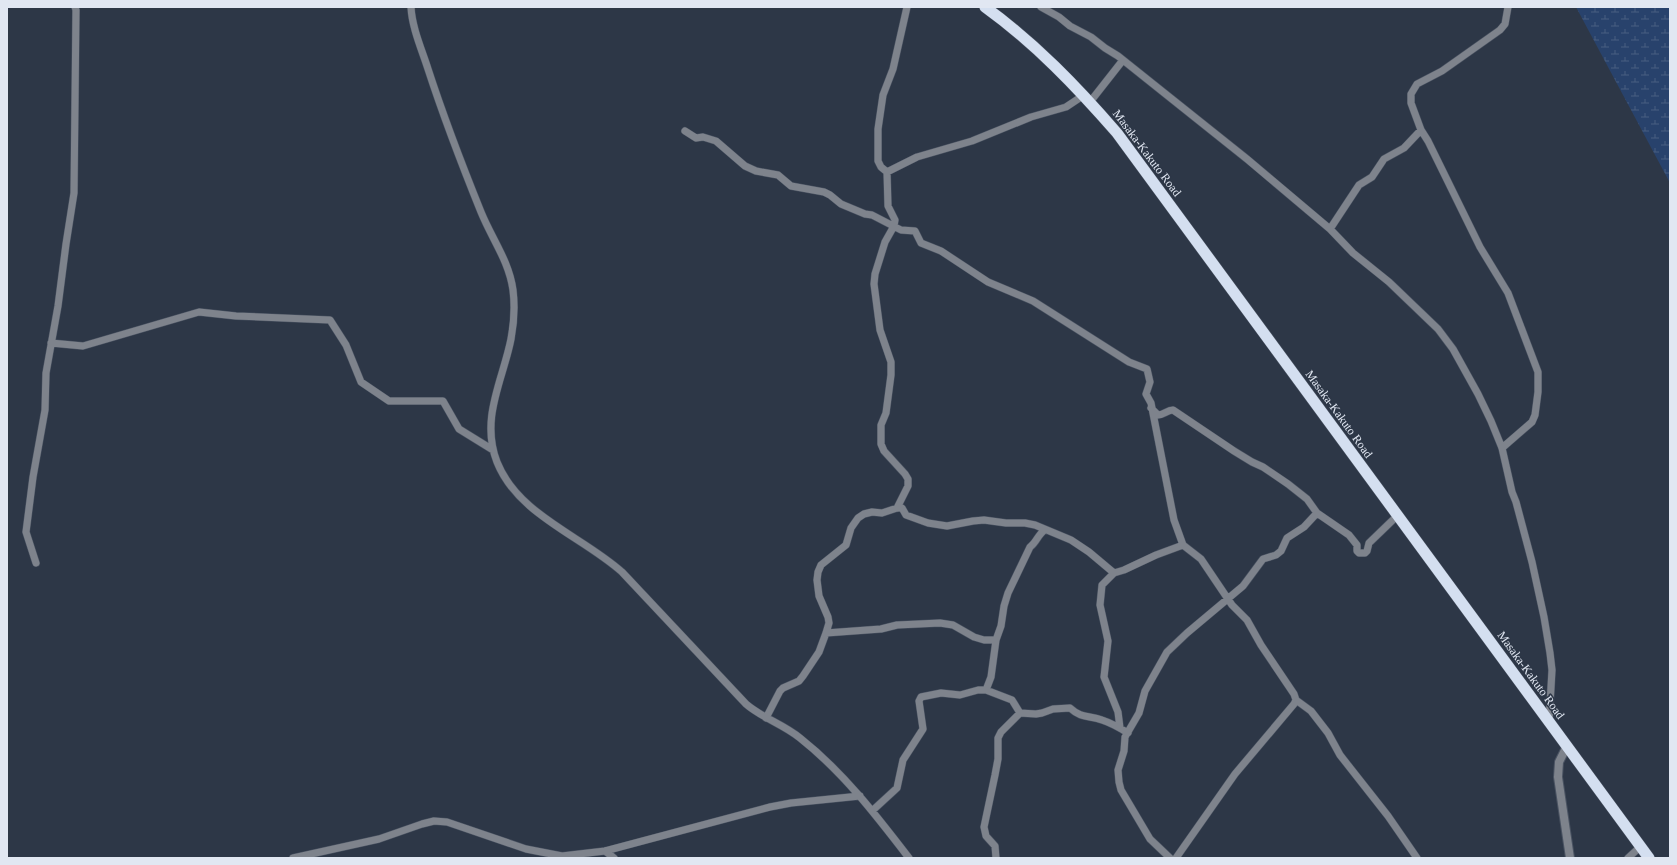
<svg xmlns="http://www.w3.org/2000/svg" width="1677" height="865" viewBox="0 0 1677 865" font-family="Georgia,serif">
  <defs>
    <pattern id="wetland-marsh" width="20" height="14" patternUnits="userSpaceOnUse"><rect width="20" height="14" fill="#28426c"/><path d="M1 5h8M5 5V1M11 12h8M15 12V8" fill="none" stroke="#475d81"/></pattern>
  </defs>
  <rect width="100%" height="100%" fill="#2d3747"/>
  <!-- wetland -->
  <path fill="url(#wetland-marsh)" d="M1576 7H1670V183Z"/>
  <g fill="none" stroke-linecap="round" stroke-linejoin="round">
    <!-- minor casing -->
    <g stroke="#4a5362" stroke-width="8">
      <path id="minor" d="M411 7C412 28 422 50 428 69 444 118 462 165 481 212 492 239 509 261 513 290 515 306 514 323 511 339 503 380 480 418 497 462 518 515 582 536 622 572L746 704C762 718 783 724 800 738 843 772 876 815 909 858
        M1041 7 1059 17 1070 26 1091 37 1105 48 1118 56 1247 159 1330 229 1353 253 1389 282 1438 329 1453 349 1478 394 1491 421 1502 448 1512 492 1516 502 1532 562 1544 617 1550 653 1552 670 1549 722
        M1090 102 1123 60
        M685 131 696 138 703 137 716 141 745 166 756 171 778 175 791 186 824 192 830 195 841 204 865 214 872 215 901 230 915 231 921 243 941 251 988 282 1033 301 1129 362 1147 369 1150 382 1146 394 1151 403 1174 520 1183 545 1201 559 1232 605 1247 620 1261 645 1294 694 1296 700 1294 704 1235 774 1176 858
        M887 172 917 157 972 141 1031 117 1066 107 1084 95
        M1330 229 1359 185 1372 177 1384 159 1404 148 1421 130
        M51 343 83 346 199 312 236 316 330 320 346 345 361 382 389 401H443L459 429 493 450
        M1151 408 1158 415C1164 415 1167 410 1173 410L1234 451 1252 462 1263 467 1288 484 1307 499 1317 513 1349 535 1357 545V551L1359 553H1365L1367 551 1369 543 1397 516
        M1502 448 1532 422 1535 415 1538 392V372L1508 293 1480 247 1428 141 1421 130 1411 103V94L1417 84 1442 71 1500 30 1505 24 1508 7
        M897 508 908 486V479L905 474 884 451 881 444V425L886 413 891 375V362L880 330 874 284 875 274 885 242 894 226 895 220 888 206 887 172 881 167 878 161V129L883 95 893 69 907 7
        M36 563 26 532 33 477 45 410 46 373 58 306 66 244 74 193 76 10 75 7
        M826 633 881 629 897 625 940 623 953 625 974 637 984 640H996
        M986 690 991 677 996 640 1001 626 1004 606 1008 593 1030 547C1037 542 1038 534 1045 530
        M1296 700 1311 711 1328 733 1340 755 1388 816 1417 858
        M766 718 780 691 783 688 799 681 803 676 819 652 826 633 829 623 828 617 819 596 817 580 818 572 821 565 846 545 851 528 858 518 864 514 872 512 882 513 897 508H902L906 515 928 523 947 526 973 521 984 520 1006 523H1025L1035 525 1071 540 1089 552 1114 573
        M1120 728 1118 712 1104 677 1108 641 1100 605 1102 585 1114 573 1124 570 1156 555 1183 545
        M872 811 897 788 903 760 923 729 919 701 921 697 941 693 960 695 978 690H986L1012 700 1020 713
        M605 851 614 858
        M293 858 379 839 422 824 434 821 447 822 526 849 562 856 605 851 770 807 791 803 860 796
        M996 858 995 846 986 836 984 827 995 775 998 759V738L1001 732 1020 713 1036 714 1042 713 1053 709 1070 708C1082 719 1089 715 1102 720 1111 723 1120 728 1128 733
        M1170 858 1150 839 1121 790 1119 782 1118 770 1124 751 1125 737 1139 713 1145 691 1167 652 1187 633 1243 586 1263 559 1276 555 1281 551 1287 538 1304 527 1317 513
        M1628 858 1640 847"/>
    </g>
    <!-- tertiary casing -->
    <g stroke="#4a5362" stroke-width="10">
      <path id="tertiary" d="M1567 746 1559 762 1558 777 1570 858"/>
    </g>
    <!-- trunk casing -->
    <g stroke="#4a5362" stroke-width="12">
      <path id="trunk" d="M985 7C1035 43 1077 87 1117 133L1649 858"/>
    </g>
    <!-- minor -->
    <use href="#minor" stroke="#7e838c" stroke-width="7"/>
    <!-- tertiary -->
    <use href="#tertiary" stroke="#7e838c" stroke-width="8"/>
    <!-- trunk -->
    <use href="#trunk" stroke="#d4dff0" stroke-width="11"/>
  </g>
  <g text-anchor="middle" stroke-width="3" stroke-linejoin="round" paint-order="stroke">
    <!-- street labels -->
    <g font-size="12" fill="#e1e7f2" stroke="#2d3747">
      <text transform="translate(1147 153) rotate(53)" y="4">Masaka-Kakuto Road</text>
      <text transform="translate(1339 414) rotate(54)" y="4">Masaka-Kakuto Road</text>
      <text transform="translate(1531 675) rotate(54)" y="4">Masaka-Kakuto Road</text>
    </g>
  </g>
  <!-- border -->
  <rect width="1677" height="865" fill="none" stroke="#e1e7f2" stroke-width="16"/>
</svg>
